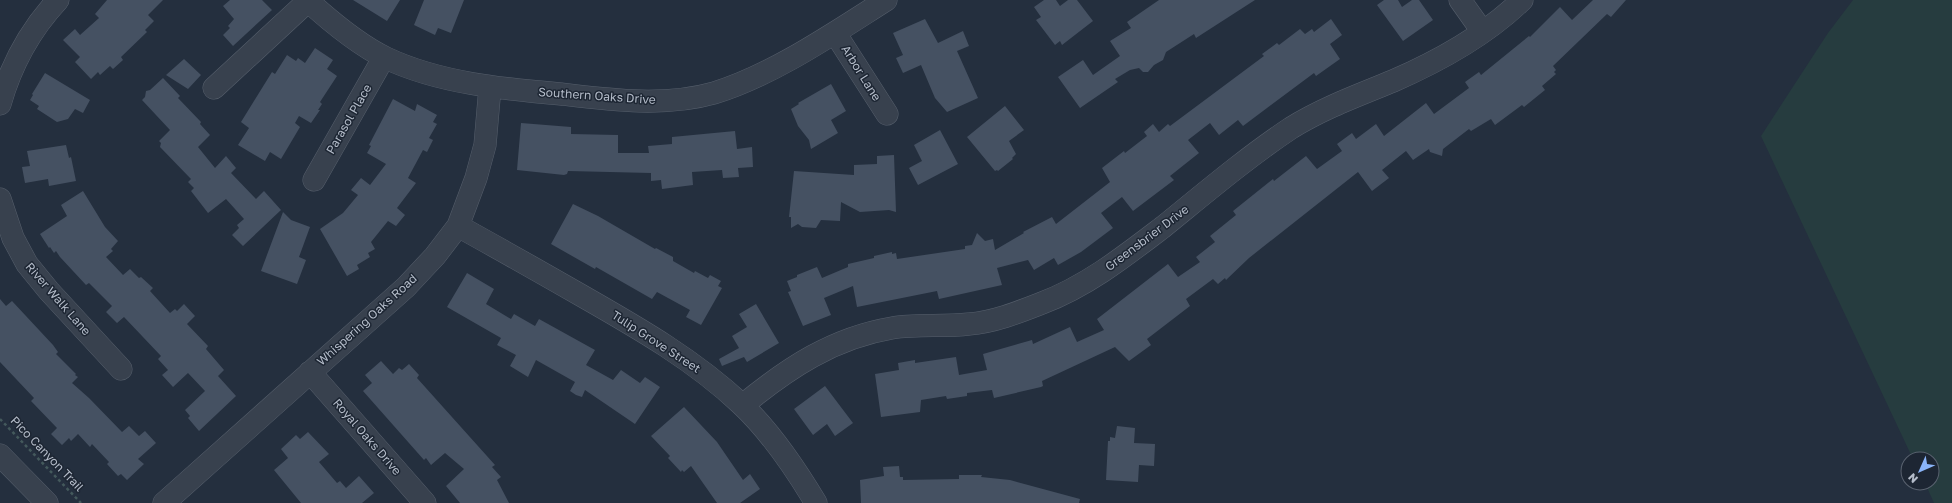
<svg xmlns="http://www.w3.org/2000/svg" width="1952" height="503" viewBox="0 0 1952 503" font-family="'Golos Text',sans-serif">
  <rect width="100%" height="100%" fill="#242f3e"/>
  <!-- green -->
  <path fill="#263c3f" d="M1853 0H1952V503H1934L1925 483H1932V459H1913L1761 136 1828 33Z"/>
  <!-- building -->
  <path fill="#455162" d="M107 0H163L148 15 154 21 145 30 147 32 121 57 123 60 113 69 110 66 100 75 98 72 91 79 75 62 80 57 63 40 75 29 80 35 99 18 95 14Z
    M230 0H262L272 10 233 46 223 35 230 28 228 26 234 19 223 6Z
    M353 0H400L387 21Z
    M424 0H464L451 33 438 28 435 35 414 25Z
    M1044 0H1056L1060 6 1068 0H1077L1093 21 1062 45 1060 41 1055 45 1036 20 1041 17 1034 7Z
    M1159 0H1255L1196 38 1194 34 1166 52 1163 60 1154 65 1148 72H1143L1139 68 1130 70 1115 79 1118 82 1080 108 1058 77 1083 60 1093 75 1120 56 1110 41 1131 28 1127 22Z
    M1384 0H1398L1402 7 1412 0H1419L1433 20 1403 41 1377 5Z
    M1593 0H1626L1611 17 1607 14 1553 66 1556 70 1554 72 1556 74 1542 86 1545 90 1524 107 1522 105 1495 125 1491 119 1471 131 1469 129 1443 149 1442 156 1430 152 1429 149 1413 160 1406 151 1382 170 1389 178 1372 191 1358 172 1249 258 1226 280 1225 278 1218 284 1213 279 1186 299 1190 306 1147 339 1151 345 1129 361 1115 347 1042 381 1043 386 1041 387 994 398 992 390 967 393V396L947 399 946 396 921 400 920 412 881 417 875 374 899 370 898 363 915 360V363L956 357 959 375 987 370 983 354 1032 340 1033 344 1070 327 1077 342 1104 330 1097 319 1168 264 1178 277 1200 262 1196 257 1215 242 1210 236 1236 215 1233 211 1273 179 1274 181 1306 156 1317 169 1342 151 1337 144 1352 133 1356 139 1376 124 1384 136 1426 103 1434 114 1469 88 1465 82 1479 72 1481 75 1529 36 1530 37 1560 7 1572 20Z
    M925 19 938 43 963 31 969 46 957 51 978 98 947 112 935 98 921 65 903 73 896 58 903 55 893 33Z
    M1331 19 1342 35 1330 44 1340 59 1316 76 1314 73 1243 126 1238 120 1219 135 1210 123 1188 140 1199 153 1170 176 1174 180 1133 211 1122 197 1101 213 1113 228 1081 252 1058 265 1054 258 1034 270 1028 260 997 268 1002 285 939 299 937 291 857 307 853 286 824 298 831 315 803 326 788 292 791 291 787 281 797 277V275L817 267 822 278 848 267V264L874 258V256L892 252V254L896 253 897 259 965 249V246L972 245 977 233 985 241 993 239 995 250 1024 233 1023 232 1052 217 1056 224 1110 182 1102 168 1124 151 1125 153 1147 136 1144 132 1153 124 1159 132 1168 124 1170 126 1264 56 1262 54 1277 43 1279 45 1300 29 1305 34 1312 29 1314 32Z
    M315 48 333 60 327 69 337 76 320 102 322 104 318 110H320L311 123 299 116 295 123 300 127 281 159 270 152 265 161 238 145 249 128 241 122 272 72 275 74 287 55 296 61 298 58 305 63Z
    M184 59 201 75 188 89 166 75Z
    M45 73 90 100 83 113 75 109 68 119 57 122 37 109 39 106 30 100 33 95 32 94Z
    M163 78 180 96 178 98 201 122 200 124 210 135 198 147 215 168 226 156 236 168 231 173 256 199 264 191 281 210 243 246 232 235 239 228 237 225 244 219 226 199 208 213 191 191 194 188 188 182 191 179 160 147 161 143 159 141 170 130 142 100 145 97 146 91 150 90Z
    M831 84 846 111 831 120 838 133 811 149 809 140 798 126 791 109 799 104 798 103Z
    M393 99 415 111 417 104 437 115 433 122 437 124 429 138 433 140 427 152 423 150 408 178 416 183 397 208 405 215 396 226 388 221 371 242 375 249 368 253 370 257 357 265 359 269 347 276 320 229 343 213 358 195 351 190 361 178 370 185 386 164 367 153 371 146 369 145Z
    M1005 106 1024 130 1009 141 1016 154 1012 158 1013 159 998 171 997 170 995 171 967 137Z
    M521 123 571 127V134L618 135V153H649L648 146 672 144V137L735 131 737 149 752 147 753 167 738 168 739 177 723 178 722 170 692 172 693 185 662 189 661 180 651 181V173L568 171 567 174 564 175 517 170Z
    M940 130 958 164 918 185 909 168 922 161 914 145Z
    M66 145 69 158 71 157 76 181 49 186 48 179 25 183 22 167 30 166 27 151Z
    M894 155 896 212 889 210 860 212 841 202 840 221 821 220 816 228 802 227 798 224 791 228V217H789L794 171 854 175V165L877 164V156Z
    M83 191 105 227 118 241 111 249 113 251 106 257 123 275 130 269 139 278 141 277 153 288 150 291 170 313 175 309 177 311 184 304 195 316 187 324 208 346 206 349 224 370 218 376 236 396 199 431 188 418 190 416 185 410 205 391 188 373 173 387 162 375 168 370 158 359 161 356 124 317 117 323 106 312 112 306 89 283 86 285 60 257 56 251 54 253 50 247 49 248 40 234 67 216 61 205Z
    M573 204 598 216 655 249 656 248 673 257V261L694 273 695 271 708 278 710 275 721 281 718 286 722 288 701 325 686 317 690 310 657 292 652 299 596 267 595 269 551 244Z
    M283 212 291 220 310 227 299 257 306 260 297 284 261 271Z
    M467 273 494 289 486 304 511 319 514 314 535 326 539 319 595 350 586 365 613 380 621 370 640 383 645 377 660 387 635 424 585 390 582 397 576 395 570 391 575 382 536 360 528 377 510 366 516 355 497 345 501 338 447 307Z
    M0 299 6 306 12 301 53 345 58 352 56 354 76 374 75 375 78 377 72 383 89 398 122 432 129 426 139 436 145 431 156 443 138 459 144 464 127 480 121 474 118 476 107 464 109 462 92 444 90 447 78 434 71 441 69 438 62 445 51 434 57 428 31 401 34 398 0 362Z
    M756 304 779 343 747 362 744 357 722 366 719 359 739 348 732 336 747 327 739 314Z
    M381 361 393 374 399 368 402 370 409 364 419 375 417 378 495 465 492 467 501 477 497 480 509 503H460L446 486 464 469 445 453 431 465 426 458 424 460 363 391 372 383 365 375Z
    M825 386 853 423 835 436 827 424 813 435 794 409Z
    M684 407 717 442 743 480 750 474 760 489 740 503H717L691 466 684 472 682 470 681 472 668 458 670 456 651 436Z
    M1117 426 1135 428 1134 443 1155 444 1154 466 1139 465 1138 482 1106 480 1108 441H1110V437L1115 438Z
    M308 432 329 454 319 462 337 483 340 481 346 488 359 476 374 493 362 503H301L274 470 288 458 281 449 296 435 300 439Z
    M899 466 900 477H903V480L959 479V475H982L981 477 1010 480 1080 499 1079 503H861L860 480 884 476 883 467Z"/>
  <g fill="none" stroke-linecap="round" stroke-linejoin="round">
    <!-- minor casing -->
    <g stroke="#565f6c" stroke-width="23">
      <path id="minor" d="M307 0C329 20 359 45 386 58 439 83 503 89 561 94 611 100 665 107 714 93 773 75 834 33 886 0
        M1460 0 1482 31
        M835 33 887 114
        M214 88 308 1
        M0 104C11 65 30 30 58 0
        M314 180 384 57
        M0 199 13 238 27 264 49 291 121 369
        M458 226C500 249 542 273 584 297 640 329 694 360 741 404 771 432 795 468 816 503
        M310 372 425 503
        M743 405C788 368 833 338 892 328 916 324 944 327 969 324 994 322 1019 312 1042 303 1087 286 1125 256 1163 227 1205 193 1246 158 1291 128 1323 108 1359 95 1393 81 1439 61 1486 35 1522 0
        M0 455 47 503
        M164 503 406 287 435 256 458 226 476 178 485 145 490 87"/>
    </g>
    <!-- path -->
    <path stroke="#44595c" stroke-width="2.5" stroke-dasharray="3 3" stroke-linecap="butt" d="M0 419 81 503"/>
    <!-- minor -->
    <use href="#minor" stroke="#38414e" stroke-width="22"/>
  </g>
  <g text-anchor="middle" stroke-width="3" stroke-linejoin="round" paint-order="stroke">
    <!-- street labels -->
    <g font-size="12" fill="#b4bcc9" stroke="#1d2633">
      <text transform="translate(861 73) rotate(58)" y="4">Arbor Lane</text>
      <text transform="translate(597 96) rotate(4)" y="4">Southern Oaks Drive</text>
      <text transform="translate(349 119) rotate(-60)" y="4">Parasol Place</text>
      <text transform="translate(1147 238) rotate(-37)" y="4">Greensbrier Drive</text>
      <text transform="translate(58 299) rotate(49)" y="4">River Walk Lane</text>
      <text transform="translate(367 320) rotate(-42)" y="4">Whispering Oaks Road</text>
      <text transform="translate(656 342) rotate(33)" y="4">Tulip Grove Street</text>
      <text transform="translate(367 437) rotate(49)" y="4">Royal Oaks Drive</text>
      <text transform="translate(47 454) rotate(46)" y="4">Pico Canyon Trail</text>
    </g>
  </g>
  <!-- north arrow -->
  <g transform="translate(1920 471) rotate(225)"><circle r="19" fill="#1d2633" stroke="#59626f"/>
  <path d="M0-3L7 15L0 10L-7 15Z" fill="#8ab4f8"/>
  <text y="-6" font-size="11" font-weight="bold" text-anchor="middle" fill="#b4bcc9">N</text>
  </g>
</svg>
